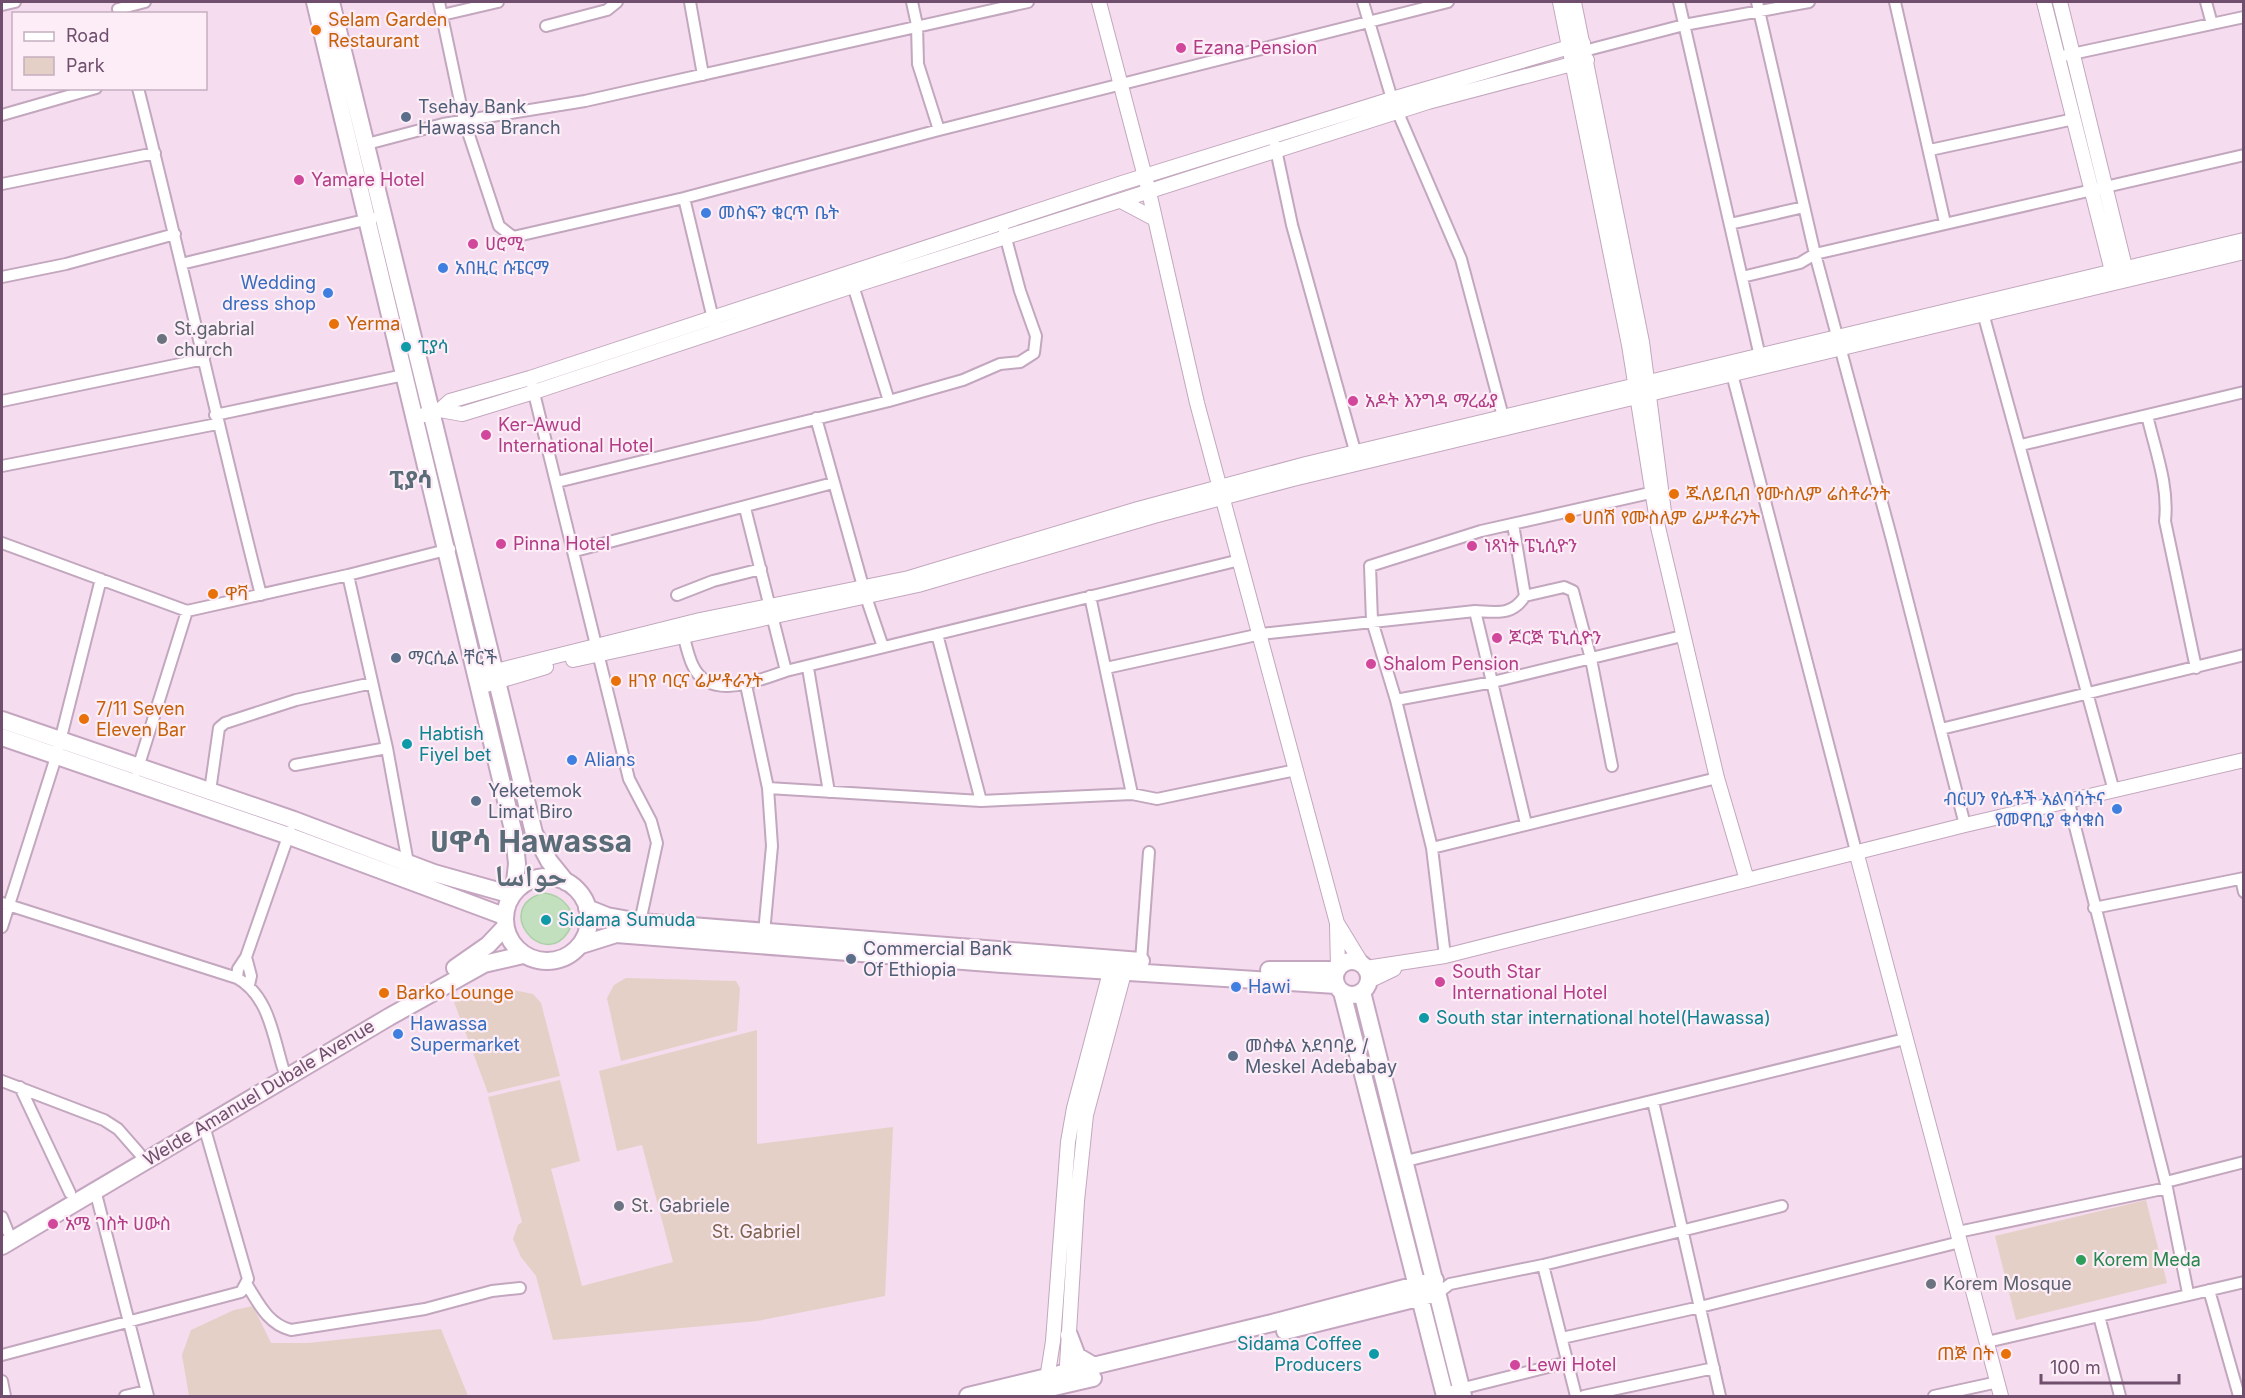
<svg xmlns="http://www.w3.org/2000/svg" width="2245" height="1398" viewBox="0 0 2245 1398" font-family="Inter,'Noto Naskh Arabic','Noto Sans Ethiopic',sans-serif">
  <rect width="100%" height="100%" fill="#f9e7f3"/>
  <!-- residential -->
  <path fill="#f5dcee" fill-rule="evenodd" d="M2 2H2243V1396H2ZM14 14H206V88H14Z"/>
  <!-- green -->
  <path fill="#e5d0c7" d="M626 978 736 981 740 988 737 1031 621 1061 607 998 614 985Z
    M513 990 533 994 541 1003 560 1076 488 1093 454 1002Z
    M757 1030V1144L893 1127 885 1296 757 1321 553 1340 536 1276 521 1257 513 1239 518 1225 522 1222 488 1097 560 1080 580 1161 551 1169 582 1286 673 1262 642 1145 617 1151 599 1071Z
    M2146 1200 2167 1283 2016 1320 1995 1236Z
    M253 1306 271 1343H308L441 1329 468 1396H189L182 1355 191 1330 234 1310Z"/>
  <!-- water -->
  <path fill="#c3e0be" stroke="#abd0a6" stroke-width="1.5" d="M544 893C563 895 580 913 568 932 543 971 491 907 544 893Z"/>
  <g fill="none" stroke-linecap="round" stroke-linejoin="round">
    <!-- minor casing -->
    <g stroke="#c2a7be" stroke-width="14">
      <path id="minor" d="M439 2 464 120 499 226 513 237 684 198 939 130 1448 2
        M690 2 703 75
        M912 2 917 25 918 64 939 130
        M1363 2 1392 99 1461 259 1505 424
        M1679 2 1761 361
        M1757 2 1815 254 1892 540 1965 825
        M1895 2 1945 223
        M2206 2 2212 24
        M2 5 15 2
        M118 9 145 2
        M442 15 498 2
        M546 26 607 10 617 2
        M1584 51 1684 25 1809 2
        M2058 57 2244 17
        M138 88C181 257 218 427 261 595
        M2 115 96 88
        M367 144 443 124 585 101 1028 2
        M1275 145 1292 225 1357 458
        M1930 150 2074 119
        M2 184 155 153
        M684 198 714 323
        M1730 224 1804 207
        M181 264 373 218
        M2 277 66 264 175 234
        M1742 277 1800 263 1815 254 2244 155
        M851 279 889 401
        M1983 313 2114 791
        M1732 374 1857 855
        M532 385 629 779 651 821 657 843 640 922
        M2 401 204 359
        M215 415 404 375
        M2147 415C2155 450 2169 485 2165 521L2196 668
        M816 418 866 597 883 647
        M2021 445 2244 392
        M2 466 217 424
        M557 482 889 401 963 380 1000 364 1020 362 1034 353 1036 336 1020 291 1004 231
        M745 508 786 671
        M2 543 187 611 348 575 450 549
        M575 551 833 483
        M348 575 387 748 408 863
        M677 595 713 581 761 569
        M1090 596 1132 794
        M1525 596 1564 587 1573 591 1591 659 1612 766
        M1475 611 1526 824
        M683 634C686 644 688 656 693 666 710 702 759 680 786 671L1240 560
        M937 634 981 801
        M808 668 829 792
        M1106 668 1261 634 1475 611C1497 612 1512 616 1525 596L1513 524
        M746 685 768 788 772 846 764 933
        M1396 700 1493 682 1682 636
        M1941 729 2244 655
        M295 765 387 748
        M137 771 187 611
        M768 788 981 801 1132 794 1157 799 1296 770
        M210 791 219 728 225 723 296 700 372 683
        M2069 803 2167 1188 2188 1293
        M1432 848 1717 778
        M2241 879 2244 892
        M2 903 237 978C269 996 273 1036 283 1068
        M2094 908 2244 878
        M2 927 56 757 101 579
        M1445 956 1432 848 1396 700 1372 621 1370 566 1481 531 1659 491
        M246 957 251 976 249 985
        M1141 961 1149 852
        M237 978 238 969 246 957 290 831
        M2 1081 104 1120 118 1129 139 1153
        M20 1087 70 1193
        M1653 1101 1720 1396
        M1406 1161 1905 1039
        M2166 1182 2244 1162
        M95 1190 148 1396
        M2 1217 8 1232
        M1958 1232 2167 1188
        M1543 1265 1782 1206
        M247 1285C259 1304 268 1324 291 1330L425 1309 492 1291 520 1288
        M2209 1290 2239 1396
        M1438 1293 1450 1284 1543 1265 1576 1396
        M2099 1316 2120 1396
        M1562 1338 1700 1307 1960 1242
        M1987 1342 2244 1282
        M2 1355 241 1292 248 1279 204 1126
        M2 1381 5 1396
        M1444 1393 1568 1362
        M125 1396 146 1391
        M1584 1396 1714 1368
        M1934 1396 1998 1382"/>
    </g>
    <!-- tertiary casing -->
    <g stroke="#c2a7be" stroke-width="16">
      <path id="tertiary" d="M1099 2 1149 192 1197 403 1337 923 1362 964
        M1560 2 1629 345 1658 527 1717 778 1747 880
        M1574 2 1642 342 1664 512
        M2044 2 2114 279
        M2060 2 2127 275
        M1121 201 1155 219
        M440 410 462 414 534 392 853 286 1428 102 1587 60
        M424 415 440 410 450 401 530 378 1122 183 1392 99 1583 43
        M573 660 918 585 1154 516 1293 479 2244 252
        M476 676 700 620 909 578 1138 509 1306 464 2244 240
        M479 687 546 667
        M1857 855 2001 1396
        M1337 925 1338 968
        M1366 968 1445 956 1965 825 2244 760
        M1369 981 1394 969
        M1066 1381 1077 1201 1086 1115 1127 962
        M1046 1385 1053 1341 1068 1142 1074 1108 1113 961"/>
    </g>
    <!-- secondary casing -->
    <g stroke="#c5a6c0" stroke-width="20">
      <path id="secondary" d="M315 2 514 834 517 864 514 891
        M331 2 534 833 549 861 566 882
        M2 720 294 820 434 873 512 895
        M2 737 289 836 504 916
        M505 919a42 42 0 1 1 84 0a42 42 0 1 1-84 0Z
        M587 908 607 916 640 922 1141 961
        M581 945 616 934 1002 964 1336 985
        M1335 978a17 17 0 1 1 34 0a17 17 0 1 1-34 0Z
        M455 968 488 945 505 927
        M1269 970H1337
        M1342 992 1445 1396
        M1362 992 1463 1396
        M2 1246 389 1017 484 964 523 955
        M1285 1331 1438 1293
        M1069 1335 1077 1356 1094 1366
        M968 1396 1272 1323 1435 1280
        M1015 1396 1093 1378"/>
    </g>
    <!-- minor -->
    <use href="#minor" stroke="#fff" stroke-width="10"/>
    <!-- tertiary -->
    <use href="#tertiary" stroke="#fff" stroke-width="14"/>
    <!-- secondary -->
    <use href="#secondary" stroke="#fff" stroke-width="16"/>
  </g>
  <!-- markers -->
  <g fill="#e8710a" stroke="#fcedf7" stroke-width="2">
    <circle cx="316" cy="30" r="6"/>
    <circle cx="334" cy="324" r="6"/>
    <circle cx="1674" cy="494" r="6"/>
    <circle cx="1570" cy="518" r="6"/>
    <circle cx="213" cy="594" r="6"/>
    <circle cx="616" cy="681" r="6"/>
    <circle cx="84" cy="719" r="6"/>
    <circle cx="384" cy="993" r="6"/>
    <circle cx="2006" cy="1354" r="6"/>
  </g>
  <g fill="#d1479c" stroke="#fcedf7" stroke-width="2">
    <circle cx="1181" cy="48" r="6"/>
    <circle cx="299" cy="180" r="6"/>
    <circle cx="473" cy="244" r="6"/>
    <circle cx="1353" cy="401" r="6"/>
    <circle cx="486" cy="435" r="6"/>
    <circle cx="501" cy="544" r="6"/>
    <circle cx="1472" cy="546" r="6"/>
    <circle cx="1497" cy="638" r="6"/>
    <circle cx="1371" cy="664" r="6"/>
    <circle cx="1440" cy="982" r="6"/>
    <circle cx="53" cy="1224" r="6"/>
    <circle cx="1515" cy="1365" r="6"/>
  </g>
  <g fill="#5c6f8a" stroke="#fcedf7" stroke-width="2">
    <circle cx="406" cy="117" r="6"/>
    <circle cx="396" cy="658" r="6"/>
    <circle cx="476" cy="801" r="6"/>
    <circle cx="851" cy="959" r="6"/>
    <circle cx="1233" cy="1056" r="6"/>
  </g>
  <g fill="#3f7fe0" stroke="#fcedf7" stroke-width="2">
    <circle cx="706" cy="213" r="6"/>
    <circle cx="443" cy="268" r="6"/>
    <circle cx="328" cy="293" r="6"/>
    <circle cx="572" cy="760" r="6"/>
    <circle cx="2117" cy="809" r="6"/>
    <circle cx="1236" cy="987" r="6"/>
    <circle cx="398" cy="1034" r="6"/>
  </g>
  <g fill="#6b7280" stroke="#fcedf7" stroke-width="2">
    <circle cx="162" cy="339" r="6"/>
    <circle cx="619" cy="1206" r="6"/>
    <circle cx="1931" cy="1284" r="6"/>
  </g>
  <g fill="#0f9aa8" stroke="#fcedf7" stroke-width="2">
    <circle cx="406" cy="347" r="6"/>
    <circle cx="407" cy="744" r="6"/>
    <circle cx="546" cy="920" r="6"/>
    <circle cx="1424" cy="1018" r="6"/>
    <circle cx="1374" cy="1354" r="6"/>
  </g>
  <circle fill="#2e9e5b" stroke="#fcedf7" stroke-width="2" cx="2081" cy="1260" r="6"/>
  <g text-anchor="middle" stroke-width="4.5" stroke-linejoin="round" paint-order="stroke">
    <!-- food labels -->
    <g font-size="18" fill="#c56008" stroke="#fcedf7" text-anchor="start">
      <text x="328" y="26">Selam Garden<tspan x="328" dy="21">Restaurant</tspan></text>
      <text x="346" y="330">Yerma</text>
      <text x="1686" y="500">ጁለይቢብ የሙስሊም ሬስቶራንት</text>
      <text x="1582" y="524">ሀበሽ የሙስሊም ሬሥቶራንት</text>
      <text x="225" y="600">ዋቫ</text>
      <text x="628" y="687">ዘገየ ባርና ሬሥቶራንት</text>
      <text x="96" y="715">7/11 Seven<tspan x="96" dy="21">Eleven Bar</tspan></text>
      <text x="396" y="999">Barko Lounge</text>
      <text x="1994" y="1360" text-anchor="end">ጠጅ በት</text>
    </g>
    <!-- hotel labels -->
    <g font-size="18" fill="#b23c85" stroke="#fcedf7" text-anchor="start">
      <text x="1193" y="54">Ezana Pension</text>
      <text x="311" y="186">Yamare Hotel</text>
      <text x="485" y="250">ሀሮሚ</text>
      <text x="1365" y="407">አዶት እንግዳ ማረፊያ</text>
      <text x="498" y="431">Ker-Awud<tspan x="498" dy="21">International Hotel</tspan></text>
      <text x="513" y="550">Pinna Hotel</text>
      <text x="1484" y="552">ነጻነት ፔኒሲዮን</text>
      <text x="1509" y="644">ጆርጅ ፔኒሲዮን</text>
      <text x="1383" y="670">Shalom Pension</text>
      <text x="1452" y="978">South Star<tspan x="1452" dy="21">International Hotel</tspan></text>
      <text x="65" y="1230">አሜ ገስት ሀውስ</text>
      <text x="1527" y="1371">Lewi Hotel</text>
    </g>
    <!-- service labels -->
    <g font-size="18" fill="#4e5e75" stroke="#fcedf7" text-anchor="start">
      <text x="418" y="113">Tsehay Bank<tspan x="418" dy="21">Hawassa Branch</tspan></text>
      <text x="408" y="664">ማርሲል ቸርች</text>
      <text x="488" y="797">Yeketemok<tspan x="488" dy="21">Limat Biro</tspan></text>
      <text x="863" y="955">Commercial Bank<tspan x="863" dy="21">Of Ethiopia</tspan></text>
      <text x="1245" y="1052">መስቀል አደባባይ /<tspan x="1245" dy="21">Meskel Adebabay</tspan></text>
    </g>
    <!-- shop labels -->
    <g font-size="18" fill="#366cbe" stroke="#fcedf7" text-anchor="start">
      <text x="718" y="219">መስፍን ቁርጥ ቤት</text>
      <text x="455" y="274">አበዚር ሱፔርማ</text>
      <text x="316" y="289" text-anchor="end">Wedding<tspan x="316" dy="21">dress shop</tspan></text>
      <text x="584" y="766">Alians</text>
      <text x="2105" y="805" text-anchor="end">ብርሀን የሴቶች አልባሳትና<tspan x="2105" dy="21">የመዋቢያ ቁሳቁስ</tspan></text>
      <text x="1248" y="993">Hawi</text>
      <text x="410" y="1030">Hawassa<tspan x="410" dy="21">Supermarket</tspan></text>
    </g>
    <!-- worship labels -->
    <g font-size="18" fill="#5b616d" stroke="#fcedf7" text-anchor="start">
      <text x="174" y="335">St.gabrial<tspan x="174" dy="21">church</tspan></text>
      <text x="631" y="1212">St. Gabriele</text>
      <text x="1943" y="1290">Korem Mosque</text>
    </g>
    <!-- culture labels -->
    <g font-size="18" fill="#0d838f" stroke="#fcedf7" text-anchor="start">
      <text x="418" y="353">ፒያሳ</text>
      <text x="419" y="740">Habtish<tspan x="419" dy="21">Fiyel bet</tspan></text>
      <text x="558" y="926">Sidama Sumuda</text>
      <text x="1436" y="1024">South star international hotel(Hawassa)</text>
      <text x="1362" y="1350" text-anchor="end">Sidama Coffee<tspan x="1362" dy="21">Producers</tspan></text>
    </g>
    <!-- street labels -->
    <g font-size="18" fill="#6f4f6d" stroke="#fcedf7">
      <text transform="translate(259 1093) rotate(-31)" y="6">Welde Amanuel Dubale Avenue</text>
    </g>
    <!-- park labels -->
    <g font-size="18" fill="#7e634f" stroke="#fcedf7">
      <text x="756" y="1238">St. Gabriel</text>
    </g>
    <!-- leisure labels -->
    <g font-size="18" fill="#27864d" stroke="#fcedf7" text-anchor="start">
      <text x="2093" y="1266">Korem Meda</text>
    </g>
    <!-- district labels -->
    <g font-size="24" font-weight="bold" fill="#596c78" stroke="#fcedf7">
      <text x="411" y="488">ፒያሳ</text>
    </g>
    <!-- town labels -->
    <g font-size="30" font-weight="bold" fill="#596c78" stroke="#fcedf7">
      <text x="531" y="852">ሀዋሳ Hawassa<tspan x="531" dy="34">حواسا</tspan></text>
    </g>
  </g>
  <!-- border -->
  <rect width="2245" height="1398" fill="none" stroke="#6f4f6d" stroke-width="6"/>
  <!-- legend -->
  <rect x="12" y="12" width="195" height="78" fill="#fcedf7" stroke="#c4aec0" stroke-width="1.5"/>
  <rect x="24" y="32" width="30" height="9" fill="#ffffff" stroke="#c4aec0" stroke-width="1.5"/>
  <text x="66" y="42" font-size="18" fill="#6f4f6d">Road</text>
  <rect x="24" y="57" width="30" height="18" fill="#e5d0c7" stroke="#c4aec0" stroke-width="1.5"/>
  <text x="66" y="72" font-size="18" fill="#6f4f6d">Park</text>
  <!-- scale -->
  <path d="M2041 1374v9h138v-9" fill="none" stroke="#6f4f6d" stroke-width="3"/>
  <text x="2050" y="1374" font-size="18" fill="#6f4f6d" stroke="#fcedf7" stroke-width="4.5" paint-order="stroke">100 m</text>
</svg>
